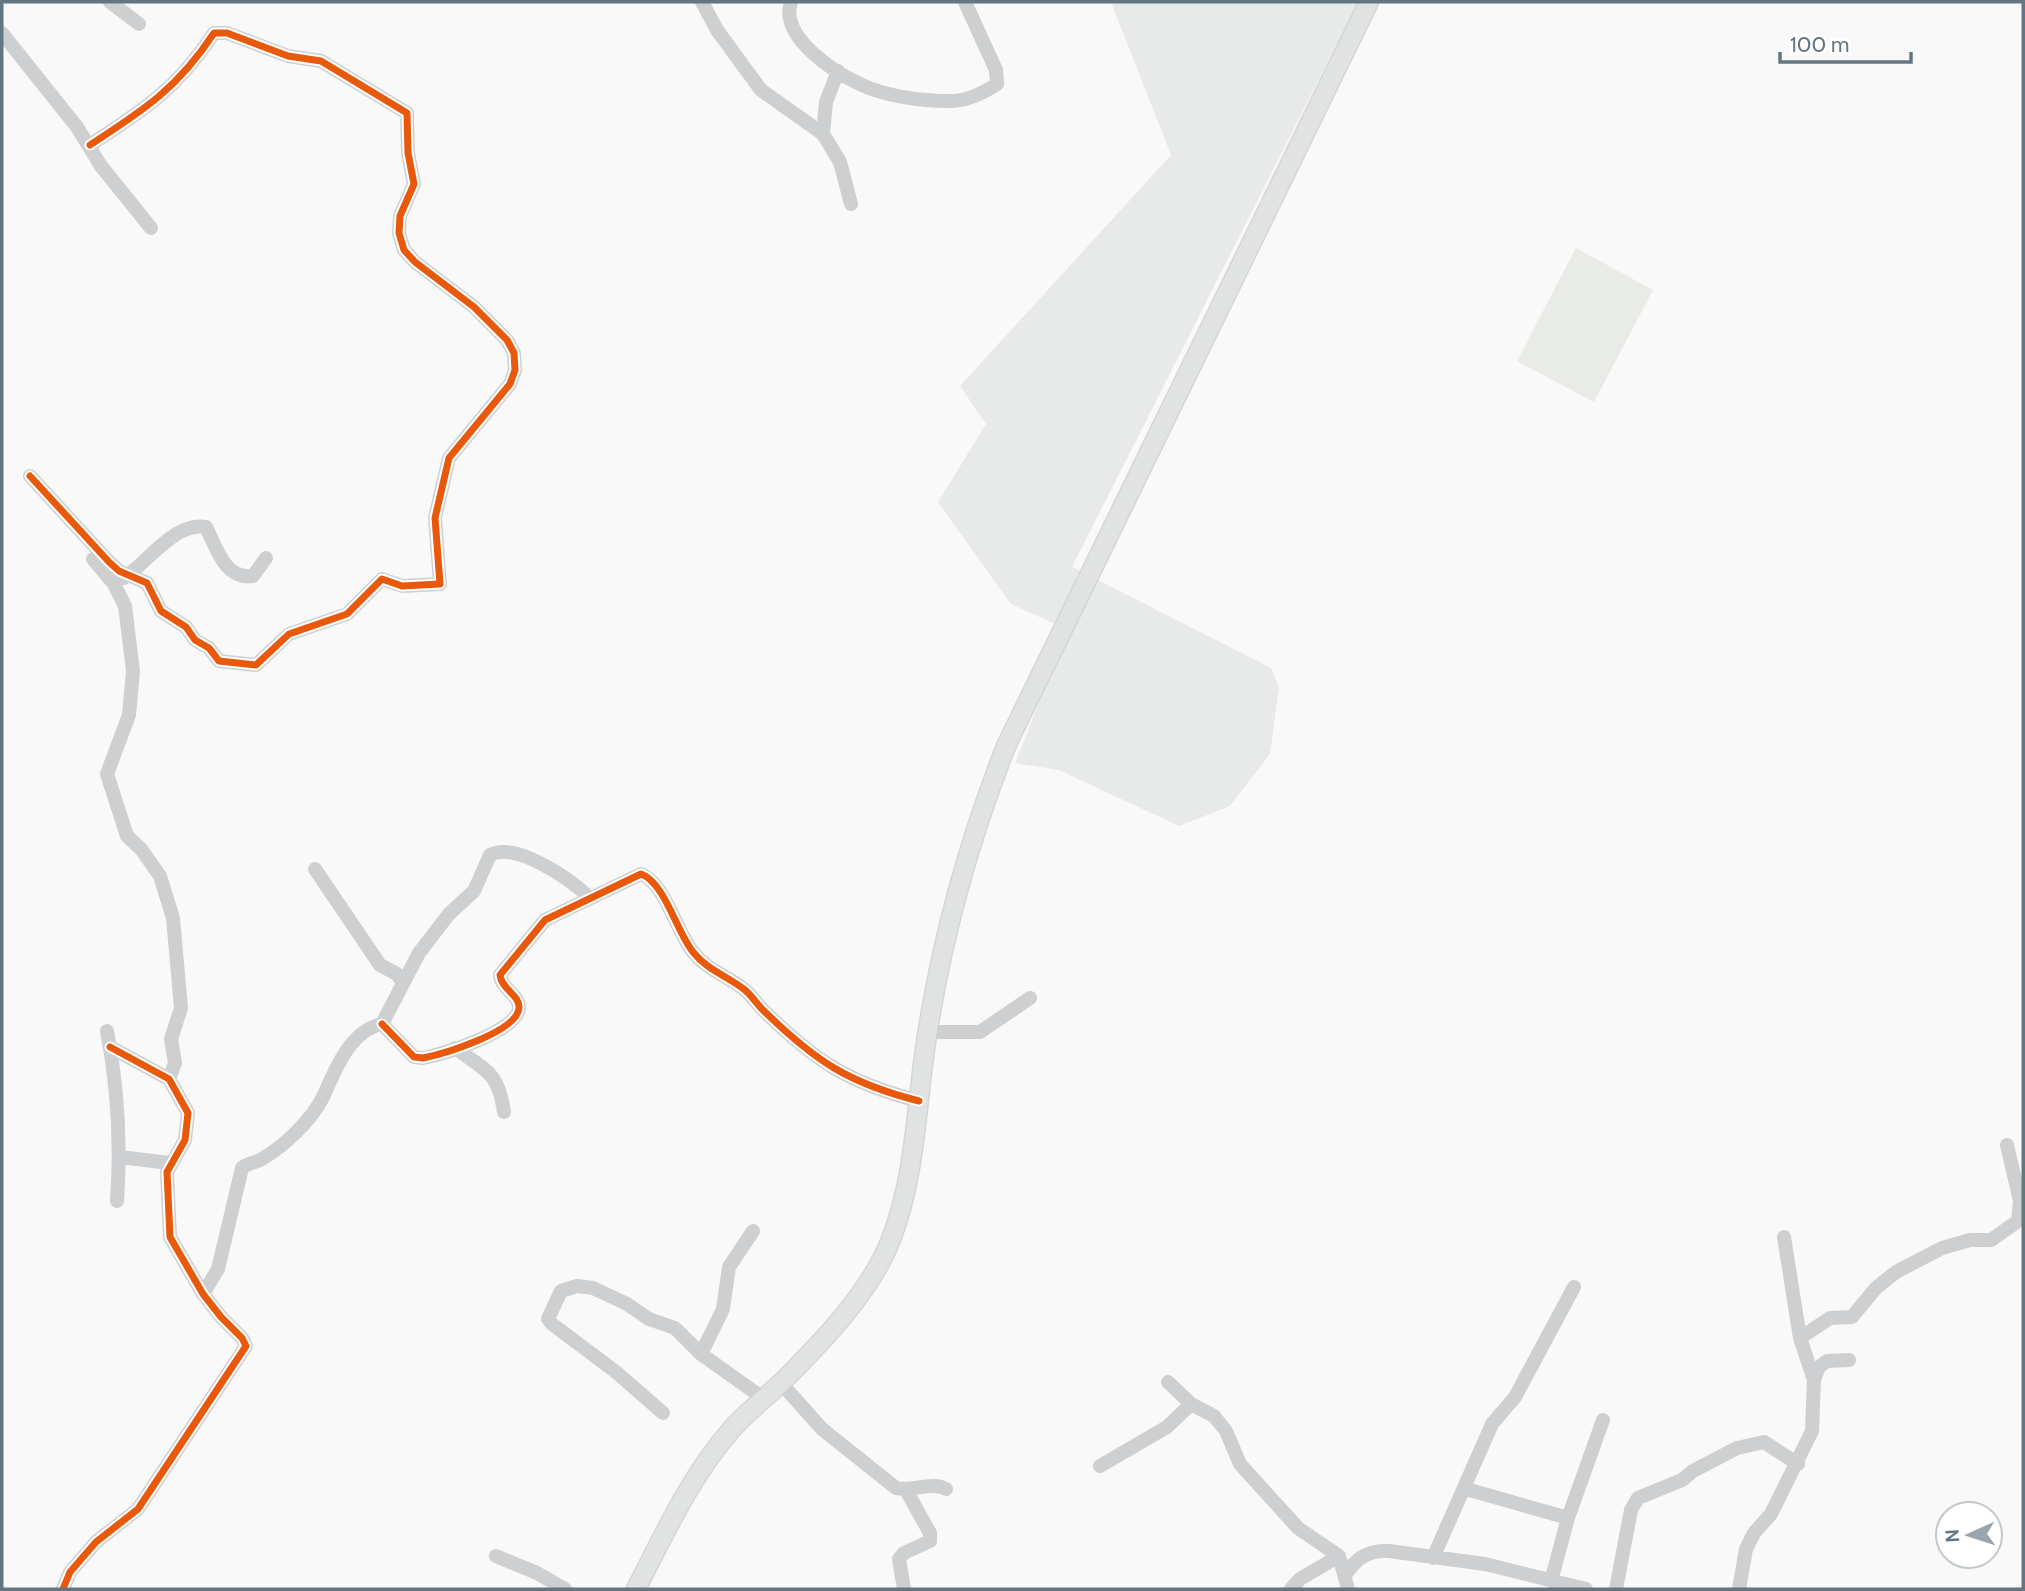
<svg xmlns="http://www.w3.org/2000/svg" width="2025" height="1591" viewBox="0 0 2025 1591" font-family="Cabin,sans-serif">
  <rect width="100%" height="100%" fill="#f9f9f9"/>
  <!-- built -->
  <path fill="#e8e9e9" d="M1111 2H1358L1072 567 1271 668 1279 687 1270 754 1230 806 1179 826 1059 770 1015 763 1068 630 1011 604 938 502 986 424 960 386 1171 155Z"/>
  <!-- green -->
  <path fill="#e8ebe6" d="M1576 248 1653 290 1594 402 1517 361Z"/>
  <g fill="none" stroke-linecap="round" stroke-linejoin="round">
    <!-- major casing -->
    <g stroke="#d5d6d7" stroke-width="21">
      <path id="major" d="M636 1589C664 1535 690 1477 731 1430 746 1413 764 1399 781 1383 820 1344 869 1294 890 1242 917 1174 916 1100 928 1029 944 930 970 837 1007 744L1369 2"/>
    </g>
    <!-- minor -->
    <path stroke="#cecfd0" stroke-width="14" d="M110 2 139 24
      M702 2 717 30 761 90 823 134 840 162 851 204
      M791 2C779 37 835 73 862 85 885 96 922 101 947 101 966 102 982 94 997 84L996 70 965 2
      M2 33 77 127 101 166 151 228
      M823 134 826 102 838 71
      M30 476 109 562 119 571 147 583 161 611 186 627 195 640 209 648 219 661 256 665 289 634 347 614 382 579 402 586 440 584 435 518 449 458 510 384 515 370 514 353 507 340 474 307 415 262 404 250 399 233 400 216 414 184 408 153 407 113 321 61 288 56 227 33H214C178 88 144 110 90 145
      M93 559 114 584 125 606 133 671 129 715 107 774 127 836 141 849 160 876 173 918 181 1008 171 1039 175 1063 169 1079
      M124 578C148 562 174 522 206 527 217 549 225 580 253 576L266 558
      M315 869 380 965 397 974 403 983
      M382 1024 414 1057 423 1058C443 1054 517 1032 519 1008 520 995 501 989 500 975L545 920 641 874C665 883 676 931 693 952 708 971 728 976 745 990 752 996 757 1004 763 1010 815 1061 848 1083 919 1101
      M107 1031C118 1088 121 1144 117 1201
      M927 1032H980L1030 998
      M455 1048C486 1071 498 1071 504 1112
      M120 1157 169 1163
      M1784 1237 1800 1338 1814 1380
      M203 1294 218 1269 242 1168C248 1163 255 1163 262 1159 284 1146 311 1121 323 1097 335 1071 349 1031 382 1024L419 953 449 914 474 891 490 855C516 841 570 879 590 898
      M1800 1338 1830 1318 1852 1317 1876 1288 1896 1272 1942 1248 1970 1240H1991L2018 1221 2020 1201 2007 1145
      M701 1354 723 1309 729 1267 753 1231
      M1168 1382 1191 1404 1214 1416 1226 1431 1240 1464 1298 1528 1339 1556 1348 1589
      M781 1383 822 1429 896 1488C912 1492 932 1481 946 1489
      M663 1413 616 1372 552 1324 548 1319 561 1291 577 1286 593 1288 627 1304 649 1319 675 1328 701 1354 763 1398
      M1100 1466 1167 1427 1191 1404
      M1466 1489 1568 1518
      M496 1556 537 1573 565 1589
      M1433 1558 1492 1424 1515 1397 1574 1287
      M1346 1574C1357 1557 1369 1550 1389 1551L1485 1564 1586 1589
      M1551 1581 1568 1518 1603 1420
      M63 1589 70 1572 96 1542 138 1509 246 1346 242 1338 221 1317 203 1294 170 1237 167 1172 185 1140 188 1113 169 1079 110 1047
      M904 1589 899 1559 904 1553 930 1541V1533L906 1490
      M1291 1589 1300 1579 1339 1556
      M1616 1589 1631 1510 1638 1498 1682 1480 1693 1471 1737 1448 1764 1442 1798 1464
      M1739 1589 1746 1549 1754 1533 1771 1514 1812 1431 1814 1380 1819 1367 1827 1361 1849 1360"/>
    <!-- major -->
    <use href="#major" stroke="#e1e2e2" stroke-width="18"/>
    <!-- cycleway casing -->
    <g stroke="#fff" stroke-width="11">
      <path id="cycleway" d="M30 476 109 562 119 571 147 583 161 611 186 627 195 640 209 648 219 661 256 665 289 634 347 614 382 579 402 586 440 584 435 518 449 458 510 384 515 370 514 353 507 340 474 307 415 262 404 250 399 233 400 216 414 184 408 153 407 113 321 61 288 56 227 33H214C178 88 144 110 90 145
        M382 1024 414 1057 423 1058C443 1054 517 1032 519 1008 520 995 501 989 500 975L545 920 641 874C665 883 676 931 693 952 708 971 728 976 745 990 752 996 757 1004 763 1010 815 1061 848 1083 919 1101
        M63 1589 70 1572 96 1542 138 1509 246 1346 242 1338 221 1317 203 1294 170 1237 167 1172 185 1140 188 1113 169 1079 110 1047"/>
    </g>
    <!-- cycleway -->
    <use href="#cycleway" stroke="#e8590c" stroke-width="7"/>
  </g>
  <!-- border -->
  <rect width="2025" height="1591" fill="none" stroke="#657683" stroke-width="7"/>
  <!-- north arrow -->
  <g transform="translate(1969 1535) rotate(267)"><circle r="33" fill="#ffffff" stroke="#c1c8cd" stroke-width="2"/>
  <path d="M0-5L12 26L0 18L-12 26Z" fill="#99a4ac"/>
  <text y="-10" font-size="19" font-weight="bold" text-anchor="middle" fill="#657683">N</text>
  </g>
  <!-- scale -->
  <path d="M1780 52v10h131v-10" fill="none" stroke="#657683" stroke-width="3.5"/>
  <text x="1790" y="52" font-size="21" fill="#657683" stroke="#ffffff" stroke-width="5" paint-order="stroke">100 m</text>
</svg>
